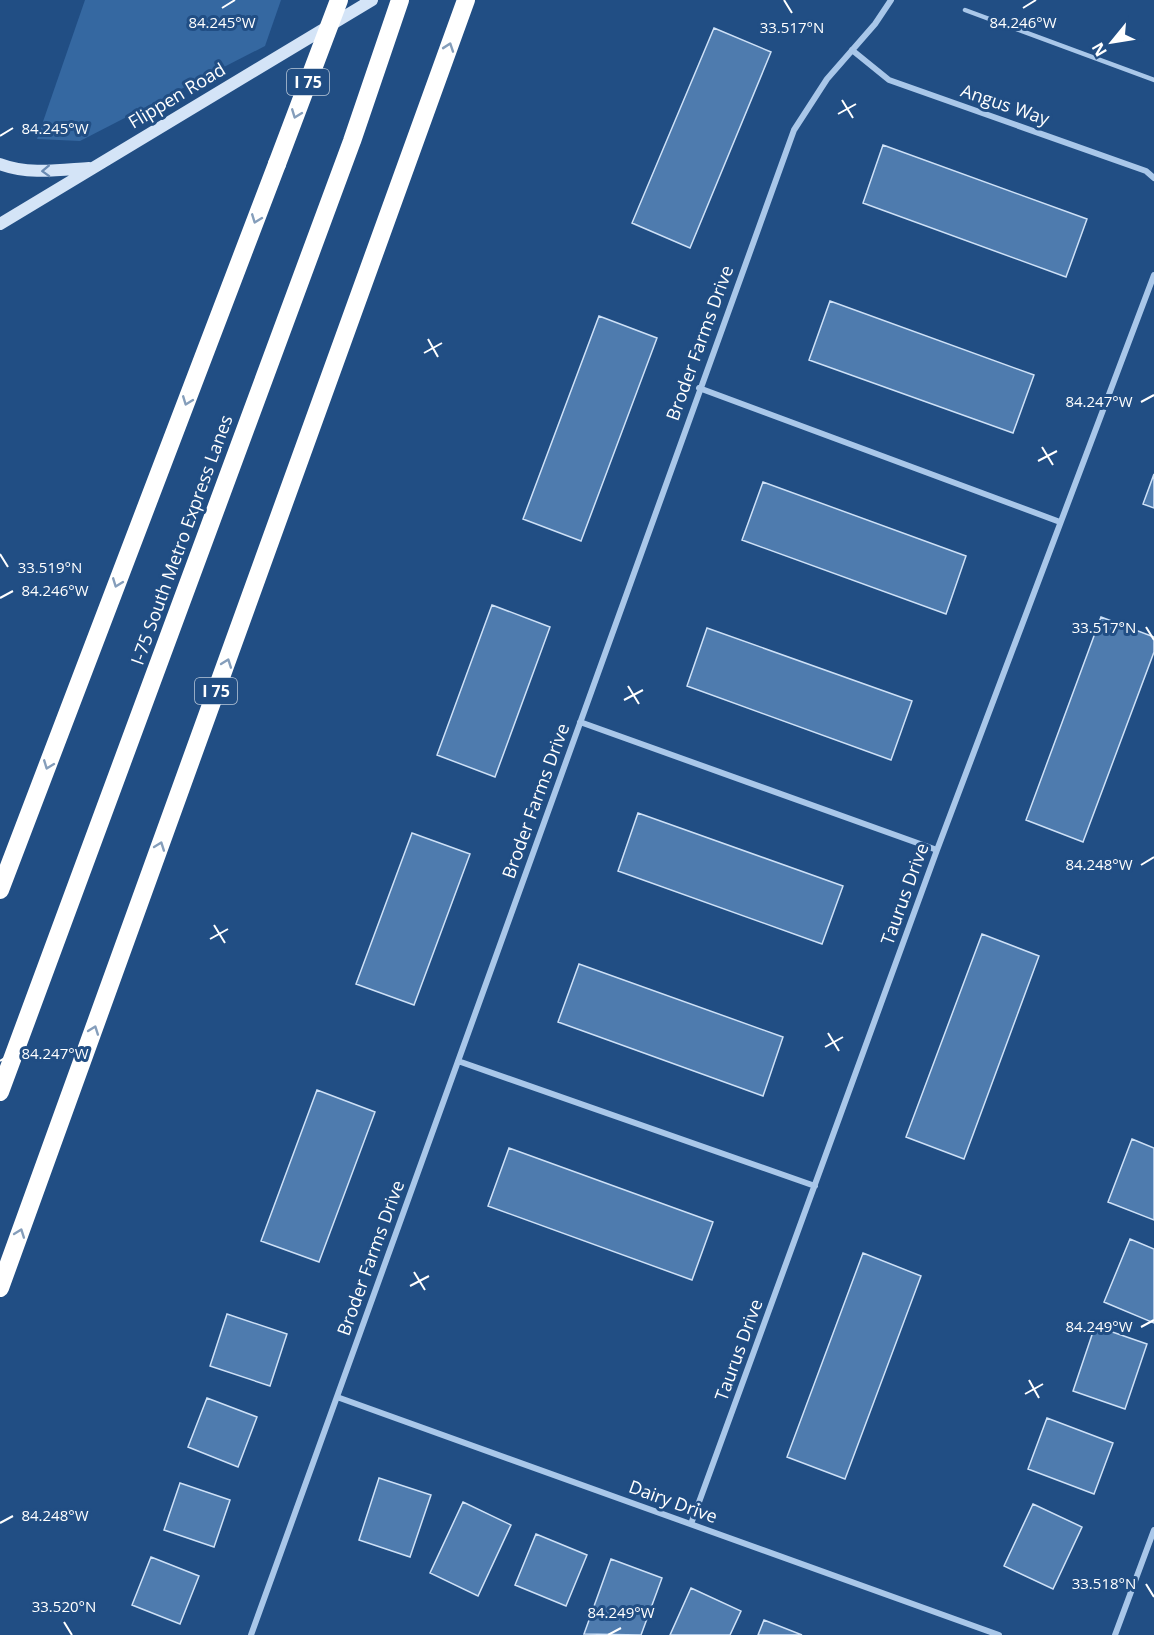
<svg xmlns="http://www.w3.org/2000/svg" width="1154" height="1635" viewBox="0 0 1154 1635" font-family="'Open Sans',sans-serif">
  <rect width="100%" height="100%" fill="#214e84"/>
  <!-- green -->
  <path fill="#3568a1" d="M85 0H281L265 46 80 141 37 139Z"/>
  <!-- building -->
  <path fill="#4e7bae" stroke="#cee1f7" stroke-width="1.5" d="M714 28 771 52 690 248 632 223Z
    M883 145 1087 219 1066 277 863 203Z
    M830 301 1034 375 1013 433 809 360Z
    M599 316 657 338 581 541 523 519Z
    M1154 474V508L1143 504Z
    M763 482 966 556 946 614 742 540Z
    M492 605 550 627 495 777 437 755Z
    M1101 617 1154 637V652L1083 842 1026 820Z
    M707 628 912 701 891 760 687 686Z
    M638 813 843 886 822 944 618 871Z
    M412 833 470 854 414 1005 356 984Z
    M982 934 1039 956 964 1159 906 1137Z
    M579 964 783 1037 763 1096 558 1022Z
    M317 1090 375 1112 319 1262 261 1241Z
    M1132 1139 1154 1148V1220L1108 1202Z
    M509 1148 713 1222 692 1280 488 1206Z
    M1130 1239 1154 1249V1323L1104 1302Z
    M863 1253 921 1276 845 1479 787 1457Z
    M227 1314 287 1334 270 1386 210 1366Z
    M1095 1326 1147 1344 1125 1409 1073 1391Z
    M207 1398 257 1417 238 1467 188 1447Z
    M1047 1418 1113 1443 1094 1494 1028 1469Z
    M379 1478 431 1495 410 1557 359 1540Z
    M180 1483 230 1500 214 1547 164 1530Z
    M463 1502 511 1525 478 1596 430 1573Z
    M1033 1504 1082 1527 1053 1589 1004 1566Z
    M536 1534 587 1555 566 1606 515 1585Z
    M151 1557 199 1576 180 1624 132 1605Z
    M611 1559 662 1578 641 1635 584 1634Z
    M691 1588 741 1611 730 1635H670Z
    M764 1620 802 1635H758Z"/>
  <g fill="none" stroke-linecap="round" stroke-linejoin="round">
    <!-- lane -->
    <path stroke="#a9c7e9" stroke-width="4.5" d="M965 10 1154 80"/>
    <!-- street -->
    <path stroke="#a9c7e9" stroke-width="6" d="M852 50 889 80 1146 171 1154 178
      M699 388 1060 522
      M580 722 937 850
      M458 1061 815 1186
      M337 1397 999 1635
      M691 1524 937 850 1154 275
      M251 1635 794 130 827 79 875 24 891 0
      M1115 1635 1154 1530"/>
    <!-- secondary -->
    <path stroke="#d4e4f7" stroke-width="12" d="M0 164C29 175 59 170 89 168
      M0 224 372 0"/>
    <!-- highway -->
    <path stroke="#fff" stroke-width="18" d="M0 890 277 164
      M0 1092 352 141 400 0
      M0 1288 466 0"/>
    <!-- highway-bridge -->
    <path stroke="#fff" stroke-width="18" d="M277 164 339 0"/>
  </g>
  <!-- one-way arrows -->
  <defs><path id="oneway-chevron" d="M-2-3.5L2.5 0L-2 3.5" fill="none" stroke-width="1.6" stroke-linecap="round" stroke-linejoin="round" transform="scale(1.5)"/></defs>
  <g stroke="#859ebb">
    <use href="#oneway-chevron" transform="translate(449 47) rotate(-71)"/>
    <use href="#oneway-chevron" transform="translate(296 114) rotate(111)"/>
    <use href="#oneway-chevron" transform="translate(256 219) rotate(111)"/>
    <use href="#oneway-chevron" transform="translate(187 401) rotate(111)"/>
    <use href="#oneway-chevron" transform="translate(117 583) rotate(111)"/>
    <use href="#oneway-chevron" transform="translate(227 663) rotate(-70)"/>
    <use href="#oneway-chevron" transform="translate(48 765) rotate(111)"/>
    <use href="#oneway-chevron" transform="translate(160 846) rotate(-70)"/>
    <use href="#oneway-chevron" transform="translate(94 1030) rotate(-70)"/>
    <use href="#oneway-chevron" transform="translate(20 1233) rotate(-70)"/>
  </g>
  <use stroke="#698ab2" href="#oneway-chevron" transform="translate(46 171) rotate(178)"/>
  <!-- ticks -->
  <path fill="none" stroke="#fff" stroke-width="2" d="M784 0 792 13M222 8 235 0M1023 8 1036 0M842 100 853 118M838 114 856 104M0 136 13 128M428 339 438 357M424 353 442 343M1141 402 1154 395M1042 447 1053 465M1038 461 1057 451M0 554 8 567M0 598 13 591M1146 627 1154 640M628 686 639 704M624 700 643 690M1141 865 1154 857M214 925 225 943M210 939 228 929M828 1033 839 1051M825 1047 843 1037M0 1061 13 1053M414 1272 425 1290M410 1286 429 1276M1141 1327 1154 1320M1029 1380 1039 1398M1025 1394 1043 1384M0 1523 13 1516M1146 1584 1154 1597M64 1622 72 1635M608 1635 621 1628"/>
  <g text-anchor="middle" stroke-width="6" stroke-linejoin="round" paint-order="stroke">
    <!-- shield labels -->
    <g fill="#214e84" stroke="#bccada" stroke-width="1.5">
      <rect x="287" y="69" width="42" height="26" rx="4.5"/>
      <rect x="195" y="678" width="42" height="26" rx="4.5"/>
    </g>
    <g font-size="16" font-weight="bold" fill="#fff">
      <text x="308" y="88">I 75</text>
      <text x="216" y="697">I 75</text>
    </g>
    <!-- street labels -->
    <g font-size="18" fill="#fff" stroke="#214e84">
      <text transform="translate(177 96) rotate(-31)" y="6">Flippen Road</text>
      <text transform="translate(1005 105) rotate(19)" y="6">Angus Way</text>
      <text transform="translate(700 343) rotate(-70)" y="6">Broder Farms Drive</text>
      <text transform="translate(182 540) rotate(-70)" y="6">I-75 South Metro Express Lanes</text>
      <text transform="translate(536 801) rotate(-70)" y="6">Broder Farms Drive</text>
      <text transform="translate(905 894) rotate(-70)" y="6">Taurus Drive</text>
      <text transform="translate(371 1258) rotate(-70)" y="6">Broder Farms Drive</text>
      <text transform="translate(739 1350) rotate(-70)" y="6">Taurus Drive</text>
      <text transform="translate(673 1502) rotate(20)" y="6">Dairy Drive</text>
    </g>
  </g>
  <g font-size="15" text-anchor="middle" fill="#fff" stroke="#214e84" stroke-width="6" stroke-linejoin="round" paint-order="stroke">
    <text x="222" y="28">84.245°W</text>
    <text x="1023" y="28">84.246°W</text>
    <text x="792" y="33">33.517°N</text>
    <text x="55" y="134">84.245°W</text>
    <text x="1099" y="407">84.247°W</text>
    <text x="50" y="573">33.519°N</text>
    <text x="55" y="596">84.246°W</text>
    <text x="1104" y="633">33.517°N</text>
    <text x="1099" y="870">84.248°W</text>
    <text x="55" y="1059">84.247°W</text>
    <text x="1099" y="1332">84.249°W</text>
    <text x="55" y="1521">84.248°W</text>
    <text x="1104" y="1589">33.518°N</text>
    <text x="64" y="1612">33.520°N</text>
    <text x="621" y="1618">84.249°W</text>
  </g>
  <!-- north arrow -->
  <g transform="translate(1112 42) rotate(240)" stroke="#214e84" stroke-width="4.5" paint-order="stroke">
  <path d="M0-4.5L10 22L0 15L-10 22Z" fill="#ffffff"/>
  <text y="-9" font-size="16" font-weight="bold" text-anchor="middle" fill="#ffffff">N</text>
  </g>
</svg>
